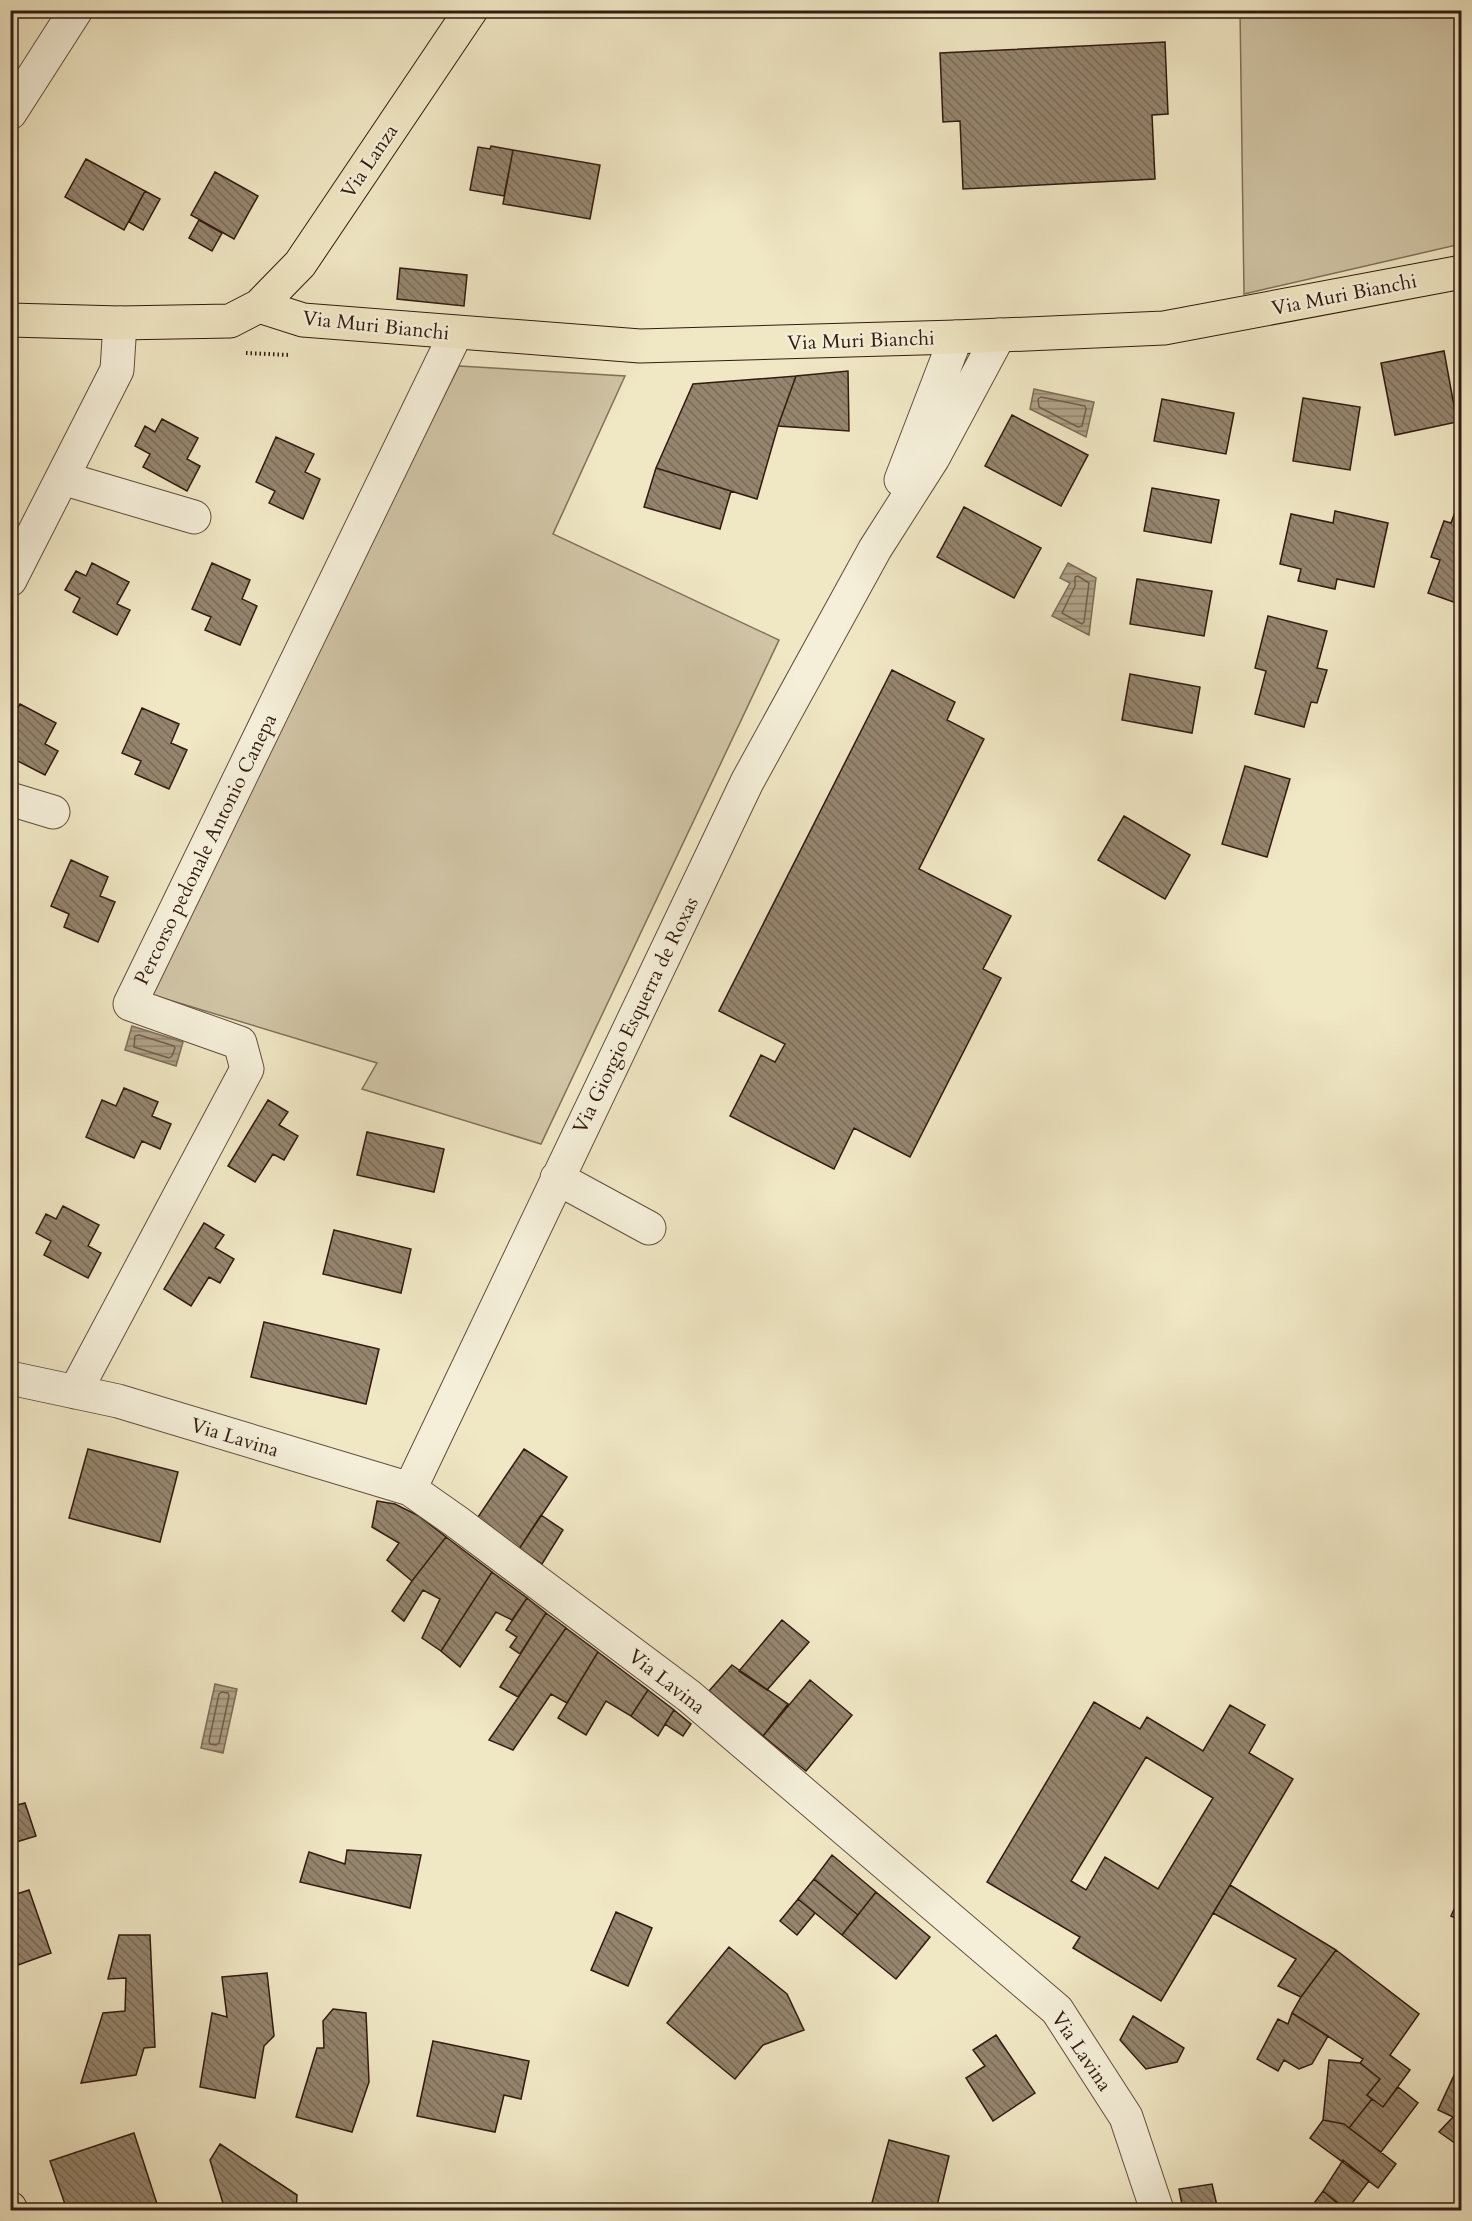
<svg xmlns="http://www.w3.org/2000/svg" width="1472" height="2221" viewBox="0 0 1472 2221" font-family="Cardo,serif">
  <defs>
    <pattern id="water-rules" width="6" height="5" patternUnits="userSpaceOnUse" patternTransform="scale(1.5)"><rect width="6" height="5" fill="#afa287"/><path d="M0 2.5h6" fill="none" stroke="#8f836d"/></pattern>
    <pattern id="building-back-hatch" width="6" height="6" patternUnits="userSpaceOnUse" patternTransform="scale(1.5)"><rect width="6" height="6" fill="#95856e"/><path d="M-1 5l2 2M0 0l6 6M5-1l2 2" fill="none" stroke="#7a6c59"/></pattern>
  </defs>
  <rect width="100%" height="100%" fill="#f0e7c4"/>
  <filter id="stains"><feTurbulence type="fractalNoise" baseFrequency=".00333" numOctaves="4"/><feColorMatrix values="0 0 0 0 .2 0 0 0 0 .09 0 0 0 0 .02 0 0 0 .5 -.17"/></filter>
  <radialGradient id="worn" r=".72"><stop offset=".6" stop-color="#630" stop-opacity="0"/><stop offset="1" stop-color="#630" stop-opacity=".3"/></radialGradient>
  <!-- grass -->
  <path fill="#d0c4a5" stroke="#81705a" stroke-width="1.5" d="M1240 11H1461V244L1244 294Z
    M459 366 625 376 553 534 779 640 541 1144 362 1089 377 1063 146 993Z"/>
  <!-- water -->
  <path fill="url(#water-rules)" stroke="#7d6c57" stroke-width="1.5" d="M1034 389 1094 402 1086 437 1030 409Z
    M1068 563 1096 578 1089 635 1052 616 1070 583 1060 578Z
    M132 1026 183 1042 176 1066 125 1050Z
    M215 1684 237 1689 223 1753 201 1748Z"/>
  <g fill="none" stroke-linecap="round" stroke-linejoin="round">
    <!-- shore -->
    <path stroke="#705e4c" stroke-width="1.5" d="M1041 397 1085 406 1086 409 1082 426 1078 427 1039 407 1038 399Z
      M1078 576 1089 583 1084 622 1082 624 1062 613 1075 586V577Z
      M139 1035 174 1046 175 1048 172 1056 169 1058 134 1047 135 1036Z
      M222 1692 228 1693 229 1696 219 1743 216 1745 210 1744 209 1741 219 1694Z"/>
  </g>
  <!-- building -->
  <path fill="url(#building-back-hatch)" stroke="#321b10" stroke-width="1.5" fill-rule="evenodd" d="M10 10H20L10 27Z
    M1165 42 1168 114 1152 115 1155 179 963 189 960 121 943 122 940 53Z
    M491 146 513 150 504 196 470 190 478 147 490 149Z
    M513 150 600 165 590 219 503 204Z
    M86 159 145 191 124 230 65 197Z
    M215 172 258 196 234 239 191 215Z
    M145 191 160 199 143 230 129 222Z
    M199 220 222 233 212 251 189 238Z
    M400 268 467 275 464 306 397 299Z
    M1444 351 1457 422 1395 435 1381 363Z
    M848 371 849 431 778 426 796 376Z
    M796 376 778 426 757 499 656 468 693 384Z
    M1303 398 1360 407 1350 470 1293 461Z
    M1162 399 1234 413 1226 454 1154 441Z
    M1012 415 1088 455 1061 506 985 466Z
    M162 419 198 438 187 459 200 466 187 491 143 467 150 454 135 446 145 426 155 432Z
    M276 437 314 454 305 472 320 479 303 519 269 503 275 491 256 482Z
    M656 468 731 491 720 529 644 507Z
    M1152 488 1219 500 1211 543 1144 531Z
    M1459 501H1462V605L1428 593 1440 560 1431 557 1444 521 1451 523Z
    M964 507 1041 548 1014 598 937 557Z
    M1335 511 1388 523 1374 587 1337 579 1335 589 1298 581 1301 569 1280 564 1291 514 1333 523Z
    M92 563 129 582 117 604 130 610 117 635 73 612 80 598 65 590 76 571 86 576Z
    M212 563 250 580 242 599 257 606 240 645 205 630 211 617 192 609Z
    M1137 579 1212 591 1204 636 1130 624Z
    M1268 616 1327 631 1317 668 1327 670 1317 703 1311 702 1304 727 1255 714 1266 671 1255 668Z
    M892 670 955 702 947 720 984 739 919 869 1011 916 983 969 1001 978 910 1157 854 1128 834 1169 730 1116 761 1055 775 1062 785 1044 719 1011Z
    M1130 674 1200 687 1192 733 1122 720Z
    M20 704 56 723 45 744 58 751 45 775 10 757V715L13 716Z
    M142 708 179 724 171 743 187 750 169 789 135 774 141 761 122 753Z
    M1245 766 1290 779 1267 857 1222 844Z
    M1124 816 1190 855 1165 899 1098 860Z
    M71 860 108 877 100 896 115 902 98 942 64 927 69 914 51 906Z
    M124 1088 158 1102 152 1116 171 1124 160 1149 142 1141 134 1158 86 1137 102 1100 116 1106Z
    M268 1100 288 1112 279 1125 298 1136 284 1160 273 1154 255 1182 228 1166Z
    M367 1132 444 1149 434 1192 357 1175Z
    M63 1206 99 1225 88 1246 101 1253 88 1278 44 1255 51 1241 36 1233 46 1214 56 1219Z
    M204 1223 224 1235 215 1248 234 1259 220 1283 209 1277 191 1306 164 1289Z
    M334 1230 411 1249 401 1293 323 1274Z
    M264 1322 379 1349 366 1404 251 1377Z
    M88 1449 178 1472 160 1542 69 1518Z
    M524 1449 567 1477 519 1549 476 1520Z
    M377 1501 395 1504 419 1516 446 1537 412 1581 387 1560 399 1543 372 1527Z
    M541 1515 563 1530 542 1564 519 1549Z
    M446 1537 492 1572 441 1651 422 1638 440 1599 423 1590 404 1621 392 1611 412 1581Z
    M492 1572 527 1598 512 1620 496 1612 460 1667 441 1651Z
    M527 1598 546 1613 520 1654 510 1647 517 1637 506 1630Z
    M546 1613 566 1628 518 1697 500 1687Z
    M782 1620 809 1642 767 1690 739 1671Z
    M566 1628 598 1652 567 1703 551 1694 513 1750 489 1740Z
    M598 1652 648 1690 631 1716 606 1701 586 1735 558 1718Z
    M732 1665 788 1704 763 1736 709 1691Z
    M810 1680 852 1715 806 1771 763 1736Z
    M648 1690 674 1710 658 1736 631 1716Z
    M1094 1702 1140 1729 1147 1717 1203 1751 1230 1705 1265 1725 1249 1753 1293 1779 1161 2001 1073 1948 1080 1937 987 1882ZM1146 1757 1213 1798 1158 1889 1105 1857 1086 1890 1071 1881Z
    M674 1710 691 1724 683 1736 665 1724Z
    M10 1788 17 1805 25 1803 36 1836 10 1844Z
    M347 1850 421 1855 410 1908 300 1882 309 1852 345 1864Z
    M832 1855 876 1892 858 1915 814 1879Z
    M814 1879 858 1915 842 1935 798 1899Z
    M1230 1885 1336 1950 1301 1997 1278 1986 1296 1959 1213 1913Z
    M29 1890 51 1953 10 1968V1896Z
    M1462 1891V1921L1451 1916Z
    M876 1892 930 1937 896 1979 842 1935Z
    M798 1899 815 1913 797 1935 780 1921Z
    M616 1912 652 1928 628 1986 591 1970Z
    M119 1935H150L155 2047 144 2048 136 2075 81 2083 103 2013 125 2011 126 1978 108 1979Z
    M729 1947 787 1994 804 2030 763 2045 735 2079 667 2023Z
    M1336 1950 1419 2014 1390 2055 1410 2070 1383 2107 1367 2095 1380 2079 1360 2063 1363 2059 1292 2013 1301 1997Z
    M267 1973 274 2036 264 2046 255 2098 200 2087 212 2013 227 2017 222 1977Z
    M333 2009 366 2013 369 2082 352 2132 296 2117 317 2048H324L323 2021Z
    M1292 2013 1328 2036 1312 2064 1299 2069 1284 2060 1278 2071 1257 2059 1278 2019 1288 2024Z
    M1133 2016 1184 2048 1177 2062 1146 2069 1120 2040Z
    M996 2035 1035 2093 993 2121 966 2078 985 2066 973 2050Z
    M433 2041 529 2061 521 2099 504 2095 495 2132 417 2116Z
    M1462 2058V2148L1439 2132 1453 2117 1438 2110Z
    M1329 2060 1360 2063 1380 2079 1367 2095 1372 2099 1349 2128 1344 2124 1323 2120Z
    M1398 2087 1418 2103 1381 2152 1349 2128 1372 2099 1383 2107Z
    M1323 2120 1344 2124 1396 2164 1378 2188 1310 2138Z
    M134 2133 159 2210H67L50 2161Z
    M889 2140 949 2156 936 2210H870Z
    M220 2144 297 2195 296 2210H225L210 2160Z
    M1343 2160 1369 2181 1347 2210 1323 2191Z
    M1212 2184 1218 2210H1183L1179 2189Z
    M1323 2191 1345 2210H1309Z"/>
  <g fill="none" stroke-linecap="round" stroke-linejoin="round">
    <!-- minor casing -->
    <g stroke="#624e3d" stroke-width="35">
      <path id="minor" d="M10 113 76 10
        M62 478 194 517
        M901 480 956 337
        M10 580 117 370 120 323
        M10 799 53 812
        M557 1178 649 1228
        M10 1378 118 1401 410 1489 457 1522 689 1696 1057 2010 1126 2117 1157 2210
        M75 1392 247 1069 240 1043 130 1004 456 333
        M410 1489 747 782 875 549 933 458 999 335"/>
    </g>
    <!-- major casing -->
    <g stroke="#321b10" stroke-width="35">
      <path id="major" d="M259 306 303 320 640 346 956 337 1164 328 1462 272
        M10 320 120 323 230 321 259 306 300 264 471 10
        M10 2208 11 2210"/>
    </g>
    <!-- path -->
    <path stroke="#321b10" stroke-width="4" stroke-dasharray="1.5 3" stroke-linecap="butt" d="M246 353 290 355"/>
    <!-- minor -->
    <use href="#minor" stroke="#f5efd9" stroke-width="33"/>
    <!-- major -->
    <use href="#major" stroke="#f0e7c4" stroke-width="33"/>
  </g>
  <g text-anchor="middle" stroke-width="4.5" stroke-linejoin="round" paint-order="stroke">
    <!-- street labels -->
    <g font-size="20" fill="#321b10" stroke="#f5efd9">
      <text transform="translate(369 161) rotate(-56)" y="7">Via Lanza</text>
      <text transform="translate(1344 294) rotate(-11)" y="7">Via Muri Bianchi</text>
      <text transform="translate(376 325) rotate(6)" y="7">Via Muri Bianchi</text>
      <text transform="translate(861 340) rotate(-2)" y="7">Via Muri Bianchi</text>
      <text transform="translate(205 849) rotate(-64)" y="7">Percorso pedonale Antonio Canepa</text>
      <text transform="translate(635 1015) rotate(-64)" y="7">Via Giorgio Esquerra de Roxas</text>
      <text transform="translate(235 1437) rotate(17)" y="7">Via Lavina</text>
      <text transform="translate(667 1681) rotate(38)" y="7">Via Lavina</text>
      <text transform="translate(1082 2051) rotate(56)" y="7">Via Lavina</text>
    </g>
  </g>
  <!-- margin -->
  <rect width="1472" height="2221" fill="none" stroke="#f0e7c4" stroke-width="36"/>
  <rect x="12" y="12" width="1448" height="2197" fill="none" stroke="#321b10" stroke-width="3"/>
  <rect x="18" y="18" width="1436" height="2185" fill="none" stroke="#321b10" stroke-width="1.5"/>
  <rect width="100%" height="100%" filter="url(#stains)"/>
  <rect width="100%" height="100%" fill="url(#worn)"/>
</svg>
